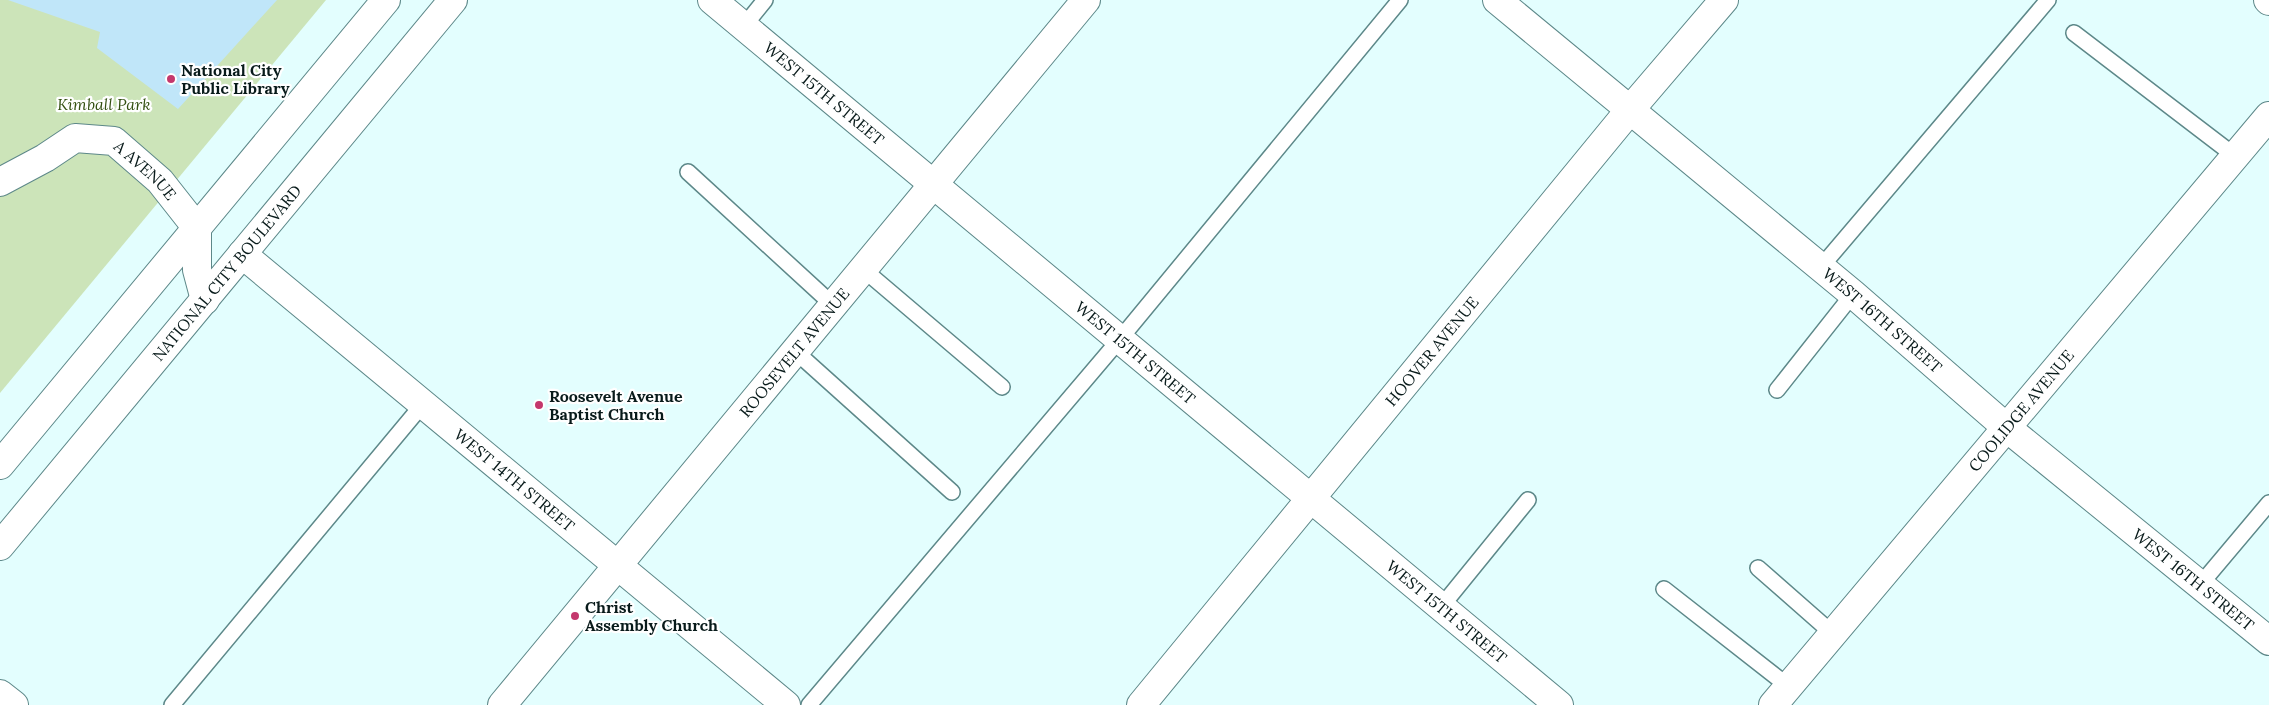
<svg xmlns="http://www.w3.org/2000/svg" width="2269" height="705" viewBox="0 0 2269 705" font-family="Lora,serif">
  <rect width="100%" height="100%" fill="#e3fefe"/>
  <!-- green -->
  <path fill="#cce4b9" d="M0 0H326L0 393Z"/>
  <!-- building -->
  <path fill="#c0e6f9" d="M8 0H277L178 109 97 48 100 32Z"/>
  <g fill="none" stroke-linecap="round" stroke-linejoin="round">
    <!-- service casing -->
    <g stroke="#5d8889" stroke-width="18">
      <path id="service" d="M744 26 765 0
        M2074 33 2235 156
        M688 172 833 305
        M1821 267 2048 0
        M863 269 1002 387
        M795 351 952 492
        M1777 390 1853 294
        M1758 568 1832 633
        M2200 585 2269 503
        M1664 589 1788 686
        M1441 607 1528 500
        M172 705 423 404
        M809 705 1120 339 1400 0"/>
    </g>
    <!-- minor casing -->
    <g stroke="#5d8889" stroke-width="30">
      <g id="minor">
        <path id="s1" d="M712 0 1559 705"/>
        <path id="s2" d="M1497 0 1853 294 2007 428 2269 641"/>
        <path d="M2268 0 2269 1"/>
        <path id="s3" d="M0 182 45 158 75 138 114 141 160 181 197 228"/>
        <path id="s4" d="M242 254 786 705"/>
      </g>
    </g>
    <!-- tertiary casing -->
    <g stroke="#5d8889" stroke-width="30">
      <g id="tertiary">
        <path id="s5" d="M502 705 1086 0"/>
        <path id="s6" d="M1141 705 1629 111 1724 0"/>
        <path id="s7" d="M1773 705 2269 116"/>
      </g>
    </g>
    <!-- secondary casing -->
    <g stroke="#5d8889" stroke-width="30">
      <path id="secondary" d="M0 694 14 705"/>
    </g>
    <!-- primary casing -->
    <g stroke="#5d8889" stroke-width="30">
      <g id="primary">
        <path d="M197 228V270L205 300"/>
        <path d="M0 465 386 0"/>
        <path id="s8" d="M0 546 453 0"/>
      </g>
    </g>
    <!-- service -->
    <use href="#service" stroke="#fff" stroke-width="15"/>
    <!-- minor -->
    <use href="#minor" stroke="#fff" stroke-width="28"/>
    <!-- tertiary -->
    <use href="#tertiary" stroke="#fff" stroke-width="28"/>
    <!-- secondary -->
    <use href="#secondary" stroke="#fff" stroke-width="28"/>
    <!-- primary -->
    <use href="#primary" stroke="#fff" stroke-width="28"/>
  </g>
  <!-- markers -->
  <g fill="#c4386d" stroke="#fff" stroke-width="2">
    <circle cx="171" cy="79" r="5"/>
    <circle cx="539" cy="405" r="5"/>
    <circle cx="575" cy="616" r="5"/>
  </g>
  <g text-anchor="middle" stroke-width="4.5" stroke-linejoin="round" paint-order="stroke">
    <!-- poi labels -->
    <g font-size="16" font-weight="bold" fill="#081a1a" stroke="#fff" text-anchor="start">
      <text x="181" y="76">National City<tspan x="181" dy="18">Public Library</tspan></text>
      <text x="549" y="402">Roosevelt Avenue<tspan x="549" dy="18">Baptist Church</tspan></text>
      <text x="585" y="613">Christ<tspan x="585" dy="18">Assembly Church</tspan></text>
    </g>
    <!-- street labels -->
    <g font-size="16" fill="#081a1a" stroke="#fff">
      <text dy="6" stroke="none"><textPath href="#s1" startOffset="146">WEST 15TH STREET</textPath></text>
      <text dy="6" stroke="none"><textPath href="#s3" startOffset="169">A AVENUE</textPath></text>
      <text dy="6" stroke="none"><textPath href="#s8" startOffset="355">NATIONAL CITY BOULEVARD</textPath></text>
      <text dy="6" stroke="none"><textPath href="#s2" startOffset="501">WEST 16TH STREET</textPath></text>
      <text dy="6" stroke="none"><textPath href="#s5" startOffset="458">ROOSEVELT AVENUE</textPath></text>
      <text dy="6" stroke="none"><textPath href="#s1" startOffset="551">WEST 15TH STREET</textPath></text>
      <text dy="6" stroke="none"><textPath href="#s6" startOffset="458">HOOVER AVENUE</textPath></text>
      <text dy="6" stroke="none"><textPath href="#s7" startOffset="385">COOLIDGE AVENUE</textPath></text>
      <text dy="6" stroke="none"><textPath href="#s4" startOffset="354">WEST 14TH STREET</textPath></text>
      <text dy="6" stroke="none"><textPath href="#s2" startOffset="906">WEST 16TH STREET</textPath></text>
      <text dy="6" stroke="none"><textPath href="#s1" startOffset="956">WEST 15TH STREET</textPath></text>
    </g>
    <!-- park labels -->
    <g font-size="16" font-style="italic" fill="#335011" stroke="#fff">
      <text x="104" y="110">Kimball Park</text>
    </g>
  </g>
</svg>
